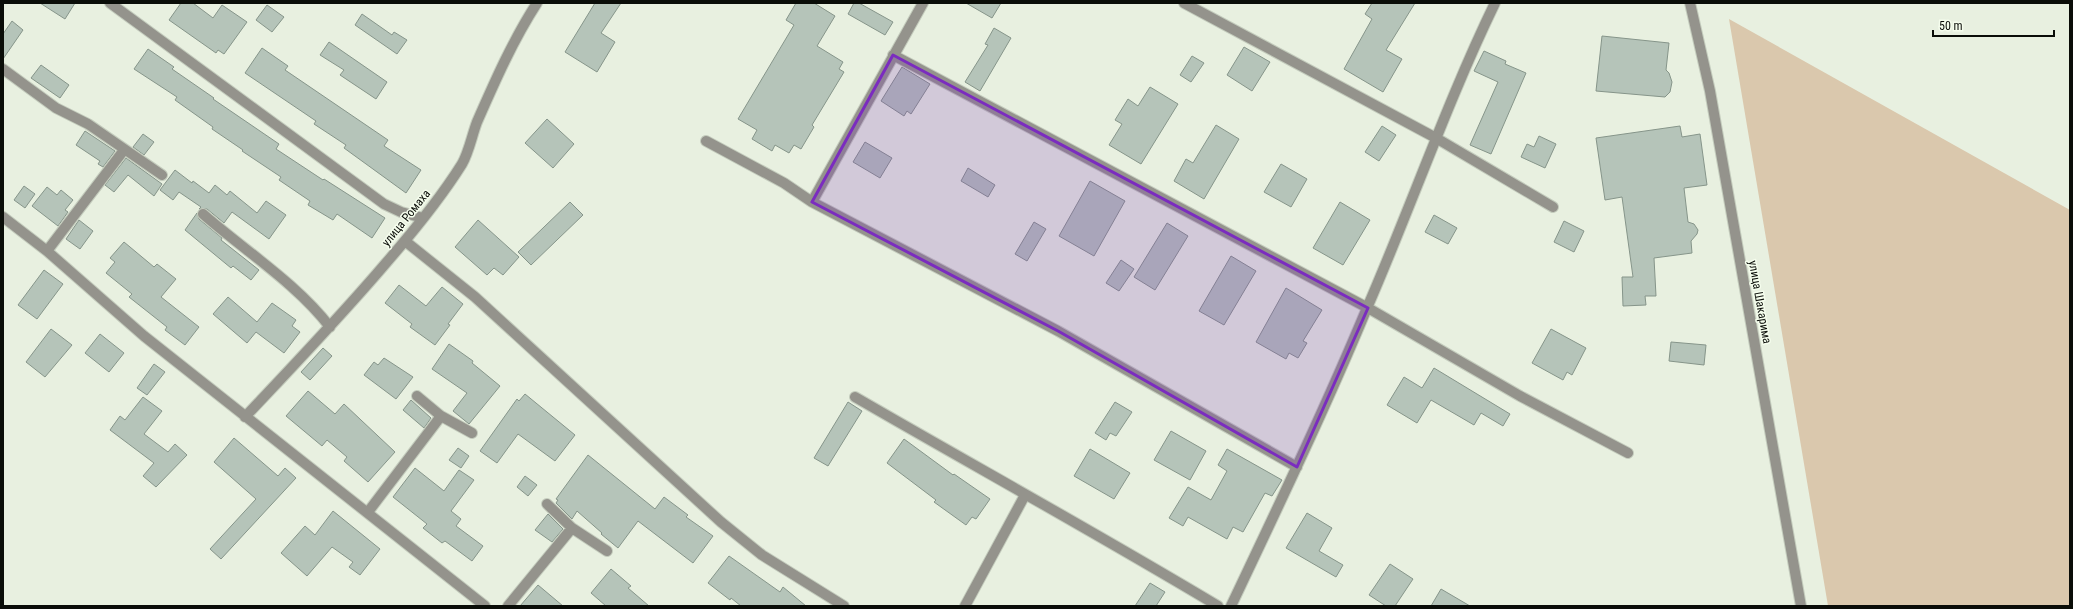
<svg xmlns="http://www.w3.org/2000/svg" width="2073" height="609" viewBox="0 0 2073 609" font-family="'Roboto Condensed',sans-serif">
  <rect width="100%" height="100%" fill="#e8f0e0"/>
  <!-- green -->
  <path fill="#dac8ad" d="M1729 19 2070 210V606H1828Z"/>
  <!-- building -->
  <path fill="#b5c4b9" stroke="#86958a" d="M40 3H75L65 19Z
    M181 3H193L213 18 222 5 247 22 224 54 218 50 216 53 169 20Z
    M595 3H621L601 33 615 42 597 72 565 52Z
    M796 3H814L835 16 817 46 843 62 839 69 844 72 812 125 814 127 801 149 794 145 789 153 775 145 772 151 752 139 757 130 738 119 794 25 786 20Z
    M854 3H859L893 22 885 35 848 14Z
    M966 3H1001L992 18Z
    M1372 3H1415L1386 50 1402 59 1383 92 1344 69 1372 19 1365 14Z
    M267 5 284 17 272 32 256 20Z
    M362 14 392 35 394 32 407 40 397 54 355 25Z
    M12 21 23 30 3 59V34Z
    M994 28 1011 38 980 91 965 82 988 45 985 44Z
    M1602 36 1669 43 1666 70 1669 73 1672 82 1670 92 1665 97 1596 91Z
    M329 42 387 82 376 99 340 75 344 70 320 55Z
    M1244 47 1270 62 1252 91 1227 75Z
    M262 48 288 66 285 70 388 140 384 146 421 170 406 193 344 148 346 145 314 124 316 121 245 73Z
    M148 49 174 67 172 69 214 98 213 99 279 144 276 149 323 180 324 179 385 218 372 238 337 214 333 220 308 205 310 201 279 180 281 177 242 151 243 150 212 129 213 127 175 100 177 97 134 69Z
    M1484 51 1506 61 1505 64 1526 73 1491 154 1470 145 1498 82 1474 71Z
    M1192 56 1204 63 1191 82 1180 75Z
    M41 65 69 85 60 98 31 78Z
    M902 67 930 84 911 114 907 111 904 116 881 101Z
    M1150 87 1178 104 1141 164 1109 145 1122 124 1115 120 1128 99 1138 106Z
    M547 119 574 144 553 168 525 143Z
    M1216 125 1239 139 1204 199 1174 181 1186 159 1193 163Z
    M1382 126 1396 135 1379 161 1365 152Z
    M1680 126 1682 137 1700 134 1707 185 1684 188 1688 222 1694 224 1698 230 1697 234 1691 241 1692 253 1654 258 1656 296H1645L1646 305 1623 306 1622 277H1633L1622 197 1605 200 1596 138Z
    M85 131 115 151 103 167 98 164 100 161 76 145Z
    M143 134 154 142 144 155 133 147Z
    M1539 136 1556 144 1545 168 1521 157 1527 144 1534 147Z
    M865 142 892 158 880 178 853 162Z
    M126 158 162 184 154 196 128 175 114 192 105 185Z
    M1281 164 1307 179 1291 207 1264 192Z
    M968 168 995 185 988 197 961 181Z
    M175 170 192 183 193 181 209 193 215 185 227 195 230 191 257 213 266 201 286 215 269 239 232 212 224 223 207 209H199L201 207 179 192 173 200 160 190Z
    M1090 181 1125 201 1094 256 1059 236Z
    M24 186 35 194 25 208 14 200Z
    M47 187 57 195 61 190 73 200 65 210 68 212 58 226 32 206Z
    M570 202 583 215 531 265 518 252Z
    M1340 202 1370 220 1343 265 1313 248Z
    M197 213 199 219 222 238 221 240 259 270 251 280 233 266 231 268 185 230Z
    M1434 215 1457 228 1448 244 1425 232Z
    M79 220 93 231 80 249 66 239Z
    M478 220 519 257 503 275 494 268 487 275 455 247Z
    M1564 221 1584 231 1574 252 1554 242Z
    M1034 222 1046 229 1027 261 1015 254Z
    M1167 223 1188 236 1155 290 1134 277Z
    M124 242 154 267 157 264 176 279 161 297 199 327 185 345 165 330 167 327 129 297 132 294 106 273 115 262 110 258Z
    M1231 256 1256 271 1224 325 1199 311Z
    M1121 260 1134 269 1119 291 1106 283Z
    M44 270 63 284 37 319 18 305Z
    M399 285 426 306 442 287 463 304 448 324 450 325 435 345 410 327 412 324 385 303Z
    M1286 288 1322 310 1303 341 1307 343 1298 358 1289 353 1286 359 1256 342Z
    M228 297 257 322 272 303 296 320 292 326 300 332 284 353 256 332 247 343 213 314Z
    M51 329 72 345 45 377 26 362Z
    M1551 329 1586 348 1572 375 1567 372 1563 380 1532 363Z
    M100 334 124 353 109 372 85 353Z
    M1671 342 1706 345 1704 365 1669 361Z
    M449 344 473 361 472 363 500 386 469 424 453 411 467 393 432 369Z
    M323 348 332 356 310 380 301 372Z
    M384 358 413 377 396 399 364 375 374 362 378 365Z
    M154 364 165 372 147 395 137 388Z
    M1434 368 1510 414 1503 426 1481 413 1474 425 1431 400 1417 423 1387 405 1404 377 1422 388Z
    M308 391 335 414 344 404 395 452 368 482 344 461 347 457 327 440 322 446 286 416Z
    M525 394 575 435 555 461 518 434 497 463 480 451 517 399 519 401Z
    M143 397 162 411 144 434 168 452 175 444 187 455 156 487 143 476 154 463 110 430 120 416 125 420Z
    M411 400 431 418 424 428 403 410Z
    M848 402 862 411 828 466 814 458Z
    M1115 402 1132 412 1116 436 1110 433 1106 440 1095 433Z
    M1171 431 1206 451 1190 480 1154 460Z
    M234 438 278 476 285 468 296 478 221 559 210 549 256 499 214 462Z
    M904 439 953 475 954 474 990 499 976 519 972 517 966 525 934 502 936 500 887 463Z
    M458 448 469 456 461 468 449 460Z
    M1090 449 1130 473 1114 499 1074 476Z
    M1227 449 1282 480 1272 496 1265 493 1243 532 1233 527 1227 539 1188 517 1183 526 1169 518 1188 487 1211 500 1227 471 1218 465Z
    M588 455 655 509 664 497 688 515 686 517 713 536 693 563 638 521 618 548 601 534 602 533 577 511 572 519 556 503 558 500 556 499Z
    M415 468 444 491 459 470 474 480 451 511 461 519 456 526 483 546 472 561 445 541 442 543 423 528 427 524 393 497Z
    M525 476 537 485 528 496 517 487Z
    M333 511 380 549 360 575 349 567 353 562 332 547 307 576 281 553 305 526 315 535Z
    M1307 513 1332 528 1319 551 1343 565 1336 577 1286 548Z
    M548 514 563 529 552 542 535 530Z
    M729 556 780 592 783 587 806 606H741L731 598 730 600 708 583Z
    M1390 564 1413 579 1395 606H1386L1369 595Z
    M611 569 631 586 628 588 649 606H606L591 593Z
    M1150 583 1165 592 1156 606H1135Z
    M538 585 563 606H520Z
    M1441 589 1470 606H1431Z"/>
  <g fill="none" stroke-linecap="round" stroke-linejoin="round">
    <!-- minor casing -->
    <g stroke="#c4ccbd" stroke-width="12">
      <path id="minor" d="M110 3 384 204 401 212 423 218
        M1184 3 1436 138 1553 207
        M1690 3 1710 91 1801 606
        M893 55 1368 308 1520 396 1628 453
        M3 69 56 108 88 124 162 175
        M706 141 784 183 812 202 1058 331 1297 467
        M812 202 923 3
        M203 214C245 251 296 283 330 327
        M3 217 47 251 144 336 485 606
        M405 241 475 297 721 522 762 555 844 606
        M47 251 124 150
        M417 396 441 416 472 433
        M855 397C976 467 1098 534 1218 606
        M245 417C293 366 341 316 386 263 413 232 440 199 462 164 469 152 472 135 477 122 495 81 513 40 537 3
        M547 504 572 528 607 551
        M368 512 441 416
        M508 606 572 528
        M965 606 1025 495
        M1231 606C1278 507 1325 409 1367 308 1411 207 1447 102 1495 3"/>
    </g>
    <!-- minor -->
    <use href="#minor" stroke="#94938c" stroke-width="10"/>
  </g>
  <!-- marked area -->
  <path fill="#7b2cbf" fill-opacity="0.2" stroke="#7b2cbf" stroke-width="3" stroke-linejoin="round" d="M893 55 1368 308 1297 467 1058 331 812 202Z"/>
  <g text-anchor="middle" stroke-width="3" stroke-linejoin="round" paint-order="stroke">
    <!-- street labels -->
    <g font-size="12" fill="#0a0d08" stroke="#f5fded">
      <text transform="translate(406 218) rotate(-51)" y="4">улица Ромаха</text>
      <text transform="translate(1760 302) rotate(80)" y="4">улица Шакарима</text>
    </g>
  </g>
  <!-- border -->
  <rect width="2073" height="609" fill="none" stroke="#0a0d08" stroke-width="8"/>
  <!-- scale -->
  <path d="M1933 30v6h121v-6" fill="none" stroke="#0a0d08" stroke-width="2"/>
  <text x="1939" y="30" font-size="12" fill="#0a0d08" stroke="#f5fded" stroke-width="3" paint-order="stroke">50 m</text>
</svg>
